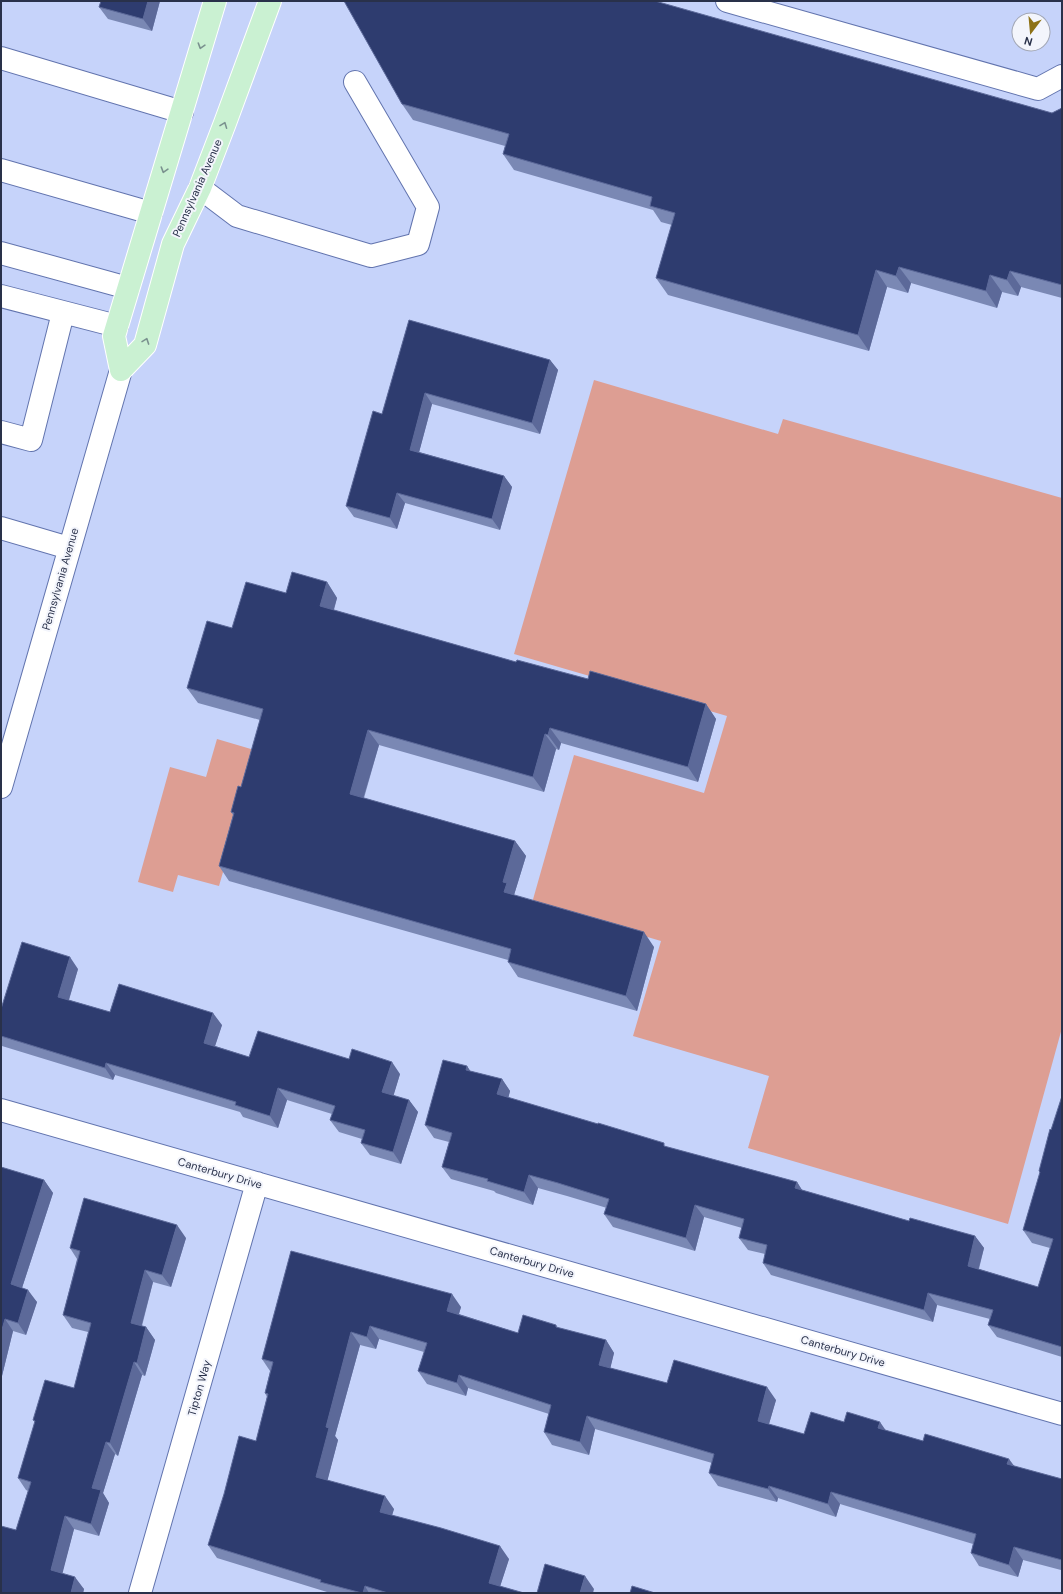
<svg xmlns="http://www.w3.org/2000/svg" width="1063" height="1594" viewBox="0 0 1063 1594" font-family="'DM Sans',sans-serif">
  <rect width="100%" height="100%" fill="#c6d3fa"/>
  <!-- green -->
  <path fill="#dd9e93" d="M594 380 778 434 783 419 1062 498V1028L1008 1224 748 1148 769 1076 633 1036 661 941 532 903 574 755 704 793 727 716 514 654Z
    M217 739 258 751 219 886 178 875 173 892 138 882 170 767 206 777Z"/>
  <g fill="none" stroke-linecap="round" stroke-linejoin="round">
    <!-- minor casing -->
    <g stroke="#6274ae" stroke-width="24">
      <path id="minor" d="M727 1 1038 89 1062 76
        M1 58 182 112
        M1 170 151 213
        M200 188 237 216 371 256 418 244 428 207 355 82
        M1 253 128 288
        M1 296 117 326
        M1 432 31 440 63 313
        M1 528 69 548
        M1 787 121 370
        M1 1110 1062 1414
        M140 1593 257 1183"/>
    </g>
    <!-- major casing -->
    <g stroke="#fff" stroke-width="24">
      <path id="major" d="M121 370 145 345 173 244 200 188 225 123 270 1
        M121 370 114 336 215 1"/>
    </g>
    <!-- minor -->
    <use href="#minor" stroke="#fff" stroke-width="22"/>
    <!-- major -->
    <use href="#major" stroke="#caf1d2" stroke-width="22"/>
  </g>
  <!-- wall -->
  <path fill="#7a88b4" d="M160 1 152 31 108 19 99 7Z
    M402 104 1052 113 1062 108V298L1021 287 1018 296 1002 292 997 308 911 283 908 293 887 287 869 351 668 295 656 278 672 225 661 222 653 210 514 170 503 154 505 146 413 120Z
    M409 320 550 360 558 370 540 434 432 404 419 452 504 476 512 487 500 530 405 503 397 529 354 517 346 506 382 414Z
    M327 582 337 598 334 610 516 662 588 679 706 704 716 719 698 782 561 743 559 750 556 749 544 792 379 745 364 798 515 841 526 856 514 895H515L654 947 637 1011 518 977 508 962V960L229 881 219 866 233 815 231 812 241 787 260 720 198 703 187 688 232 628 286 593Z
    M78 969 69 1000 110 1012 222 1025 215 1046 249 1057 349 1059 400 1074 393 1096 409 1100 418 1112 401 1164 370 1155 361 1143 362 1139 339 1132 330 1120 332 1114 287 1100 278 1128 243 1117 240 1112 115 1075 113 1080 2 1046 1 1044V1009Z
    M467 1066 470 1071 502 1079 510 1091 508 1098 667 1147 797 1182 802 1190 909 1221 975 1236 984 1248 979 1269 1038 1287 1050 1248 1032 1243 1023 1230 1040 1173 1039 1171 1062 1096V1357L997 1337 988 1325 990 1319 937 1305 933 1322 771 1275 763 1263 765 1254 748 1250 739 1238 742 1228 704 1217 695 1251 613 1227 604 1214 607 1208 567 1196 538 1188 533 1205 496 1193 494 1191 451 1179 442 1167 449 1142 434 1138 425 1125Z
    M1 1167 44 1180 53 1193 22 1288 37 1302 26 1335 13 1331 1 1380Z
    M186 1238 171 1287 153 1282 142 1326 146 1327 155 1340 145 1376 142 1375 118 1456 115 1454 103 1493 109 1503 99 1536 74 1529 62 1573 84 1589 83 1593 16 1530 28 1491 26 1490 18 1478 35 1422 33 1420 74 1388 88 1332 72 1328 63 1315 77 1259 70 1248Z
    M291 1251 461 1307 459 1314 518 1333 556 1325 558 1328 606 1340 614 1353 610 1368 667 1383 776 1400 769 1424 804 1434 844 1422 885 1430 923 1441 1062 1479V1573L1061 1570 1023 1560 1018 1577 979 1566 971 1553 973 1544 840 1504 836 1517 778 1498 777 1502 718 1486 709 1473 712 1463 595 1429 589 1455 552 1445 544 1432 549 1414 468 1388 466 1396 427 1384 418 1371 424 1352 379 1339 376 1349 360 1345 335 1436 338 1440 327 1481 394 1509 392 1515 509 1559 500 1586 524 1593H328L327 1592 217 1558 208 1545 256 1441 267 1397 265 1393 270 1371 262 1359Z"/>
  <!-- shaded-wall -->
  <path fill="#5c6999" d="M148 1H160L152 31 143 19Z
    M899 267 911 283 908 293 896 276Z
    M876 270 887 287 869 351 858 335Z
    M1010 271 1021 287 1018 296 1007 280Z
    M990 275 1002 292 997 308 986 291Z
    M550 360 558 370 540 434 532 423Z
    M425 393 432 404 417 460 410 450Z
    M504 476 512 487 500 530 492 519Z
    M397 493 405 503 397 529 390 518Z
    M327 582 337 598 330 622 320 606Z
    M706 704 716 719 698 782 688 767Z
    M550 728 561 743 559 750 548 735Z
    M368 730 379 745 360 809 350 794Z
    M545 734 556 749 544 792 533 777Z
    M515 841 526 856 514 895 517 898 504 892 503 882Z
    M644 932 654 947 637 1011 626 996Z
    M70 957 78 969 66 1009 58 997Z
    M213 1013 222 1025 212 1055 204 1043Z
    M392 1062 400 1074 391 1104 382 1092Z
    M106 1063 115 1075 113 1080 105 1068Z
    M467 1066 475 1078 466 1070Z
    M502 1079 510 1091 506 1107 497 1094Z
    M278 1088 287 1100 278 1128 270 1116Z
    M409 1100 418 1112 401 1164 393 1152Z
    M529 1175 538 1188 533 1205 524 1192Z
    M44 1180 53 1193 19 1297 11 1284Z
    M797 1182 805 1195 795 1188Z
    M695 1205 704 1217 695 1251 686 1238Z
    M177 1225 186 1238 171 1287 162 1275Z
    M975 1236 984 1248 976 1278 968 1266Z
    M145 1270 153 1282 139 1335 131 1323Z
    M28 1290 37 1302 26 1335 18 1323Z
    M928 1293 937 1305 933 1322 924 1310Z
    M452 1294 461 1307 456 1323 447 1311Z
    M5 1319 13 1331 1 1380V1333Z
    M370 1326 379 1339 376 1349 367 1337Z
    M146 1327 155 1340 145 1376 137 1363Z
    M351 1332 360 1345 335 1436 338 1440 325 1490 316 1477 326 1427Z
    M606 1340 614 1353 608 1378 599 1365Z
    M134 1362 142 1375 118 1456 110 1443Z
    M459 1375 468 1388 466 1396 457 1383Z
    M767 1387 776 1400 766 1434 758 1421Z
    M587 1416 595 1429 589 1455 580 1442Z
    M880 1422 889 1435 878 1428Z
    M106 1442 115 1454 103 1493 109 1503 99 1536 91 1524 92 1488Z
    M1009 1459 1018 1471 1007 1464Z
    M769 1486 778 1498 777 1502 768 1489Z
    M831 1492 840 1504 836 1517 828 1504Z
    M385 1496 394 1509 389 1525 380 1512Z
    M65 1516 74 1529 60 1583 51 1570Z
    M500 1546 509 1559 498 1593 489 1583Z
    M1014 1547 1023 1560 1018 1577 1009 1565Z
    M585 1576 594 1589 593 1593H580Z
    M75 1577 84 1589 83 1593H71Z
    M365 1586 369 1593H363Z"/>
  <!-- building -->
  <path fill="#2e3c6f" stroke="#5c6999" d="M101 1H148L143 19 99 7Z
    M344 1H655L1052 113 1062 108V285L1010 271 1007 280 990 275 986 291 899 267 896 276 876 270 858 335 656 278 675 213 650 206 652 197 503 154 509 134 402 104Z
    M409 320 550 360 532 423 425 393 410 450 504 476 492 519 397 493 390 518 346 506 373 411 382 414Z
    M292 572 327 582 320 606 516 662 517 660 588 679 590 671 706 704 688 767 550 728 548 735 545 734 533 777 368 730 350 794 515 841 503 882 507 883 504 892 644 932 626 996 508 962 511 949 219 866 234 813 231 812 238 786 241 787 263 709 187 688 207 621 232 628 246 582 286 593Z
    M22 942 70 957 58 997 110 1012 119 984 213 1013 204 1043 249 1057 258 1031 349 1059 352 1049 392 1062 382 1092 409 1100 393 1152 361 1143 365 1130 330 1120 335 1106 278 1088 270 1116 235 1105 236 1102 106 1063 105 1068 1 1036V1009Z
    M443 1060 467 1066 466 1070 502 1079 497 1094 598 1124V1123L664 1143V1146L797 1182 795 1188 909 1221 910 1218 975 1236 968 1266 1038 1287 1053 1239 1023 1230 1040 1172 1039 1171 1050 1129 1051 1130 1062 1096V1347L988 1325 993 1310 928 1293 924 1310 763 1263 767 1245 739 1238 744 1219 695 1205 686 1238 604 1214 609 1199 558 1183 529 1175 524 1192 487 1181 488 1179 442 1167 452 1133 425 1125Z
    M1 1167 44 1180 11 1284 28 1290 18 1323 5 1319 1 1333Z
    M84 1198 177 1225 162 1275 145 1270 131 1323 146 1327 137 1363 134 1362 110 1443 106 1442 92 1488 101 1490 91 1524 65 1516 51 1570 75 1577 71 1593H1V1526L16 1530 31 1482 18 1478 35 1421 33 1420 45 1380 74 1388 91 1323 63 1315 80 1251 70 1248Z
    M291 1251 452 1294 447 1311 518 1333 523 1315 556 1325V1327L606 1340 599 1365 667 1383 674 1360 767 1387 758 1421 804 1434 811 1412 844 1422 847 1412 880 1422 878 1428 923 1441 925 1434 1009 1459 1007 1464 1062 1479V1560L1014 1547 1009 1565 971 1553 976 1534 831 1492 828 1504 769 1486 768 1489 709 1473 714 1454 587 1416 580 1442 544 1432 551 1405 459 1375 457 1383 418 1371 427 1343 370 1326 367 1337 351 1332 326 1427 329 1428 316 1477 385 1496 380 1512 441 1528 500 1546 489 1583 524 1593H388L365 1586 363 1593H362L320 1582 321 1580 208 1545 224 1494 239 1436 256 1441 268 1394 265 1393 273 1362 262 1359Z
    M545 1564 585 1576 580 1593H537Z
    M632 1586 655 1593H630Z"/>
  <!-- one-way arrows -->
  <defs><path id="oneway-chevron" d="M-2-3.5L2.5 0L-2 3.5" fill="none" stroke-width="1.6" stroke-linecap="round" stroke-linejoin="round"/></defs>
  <g stroke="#7a918e">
    <use href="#oneway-chevron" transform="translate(201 46) rotate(107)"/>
    <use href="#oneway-chevron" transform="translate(224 125) rotate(-69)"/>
    <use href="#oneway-chevron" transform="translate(164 170) rotate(107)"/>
    <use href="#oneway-chevron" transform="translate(146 341) rotate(-70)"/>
  </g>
  <g text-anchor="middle" stroke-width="4" stroke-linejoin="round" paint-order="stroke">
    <!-- street labels -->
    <g font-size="11" fill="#29314a" stroke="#f3f5fc">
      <text transform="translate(197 188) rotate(-66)" y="4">Pennsylvania Avenue</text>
      <text transform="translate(60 579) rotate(-74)" y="4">Pennsylvania Avenue</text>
      <text transform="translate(220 1173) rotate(16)" y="4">Canterbury Drive</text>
      <text transform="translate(532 1262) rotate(16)" y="4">Canterbury Drive</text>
      <text transform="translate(843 1351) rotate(16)" y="4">Canterbury Drive</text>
      <text transform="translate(199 1388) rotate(-74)" y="4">Tipton Way</text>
    </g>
  </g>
  <!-- border -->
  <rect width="1063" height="1594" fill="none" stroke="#29314a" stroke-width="4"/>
  <!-- north arrow -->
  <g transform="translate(1031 32) rotate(196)"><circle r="19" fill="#f3f5fc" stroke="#a2a7b5"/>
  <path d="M0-3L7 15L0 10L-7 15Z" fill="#8e7216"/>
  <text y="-6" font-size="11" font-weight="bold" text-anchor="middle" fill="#29314a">N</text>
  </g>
</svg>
